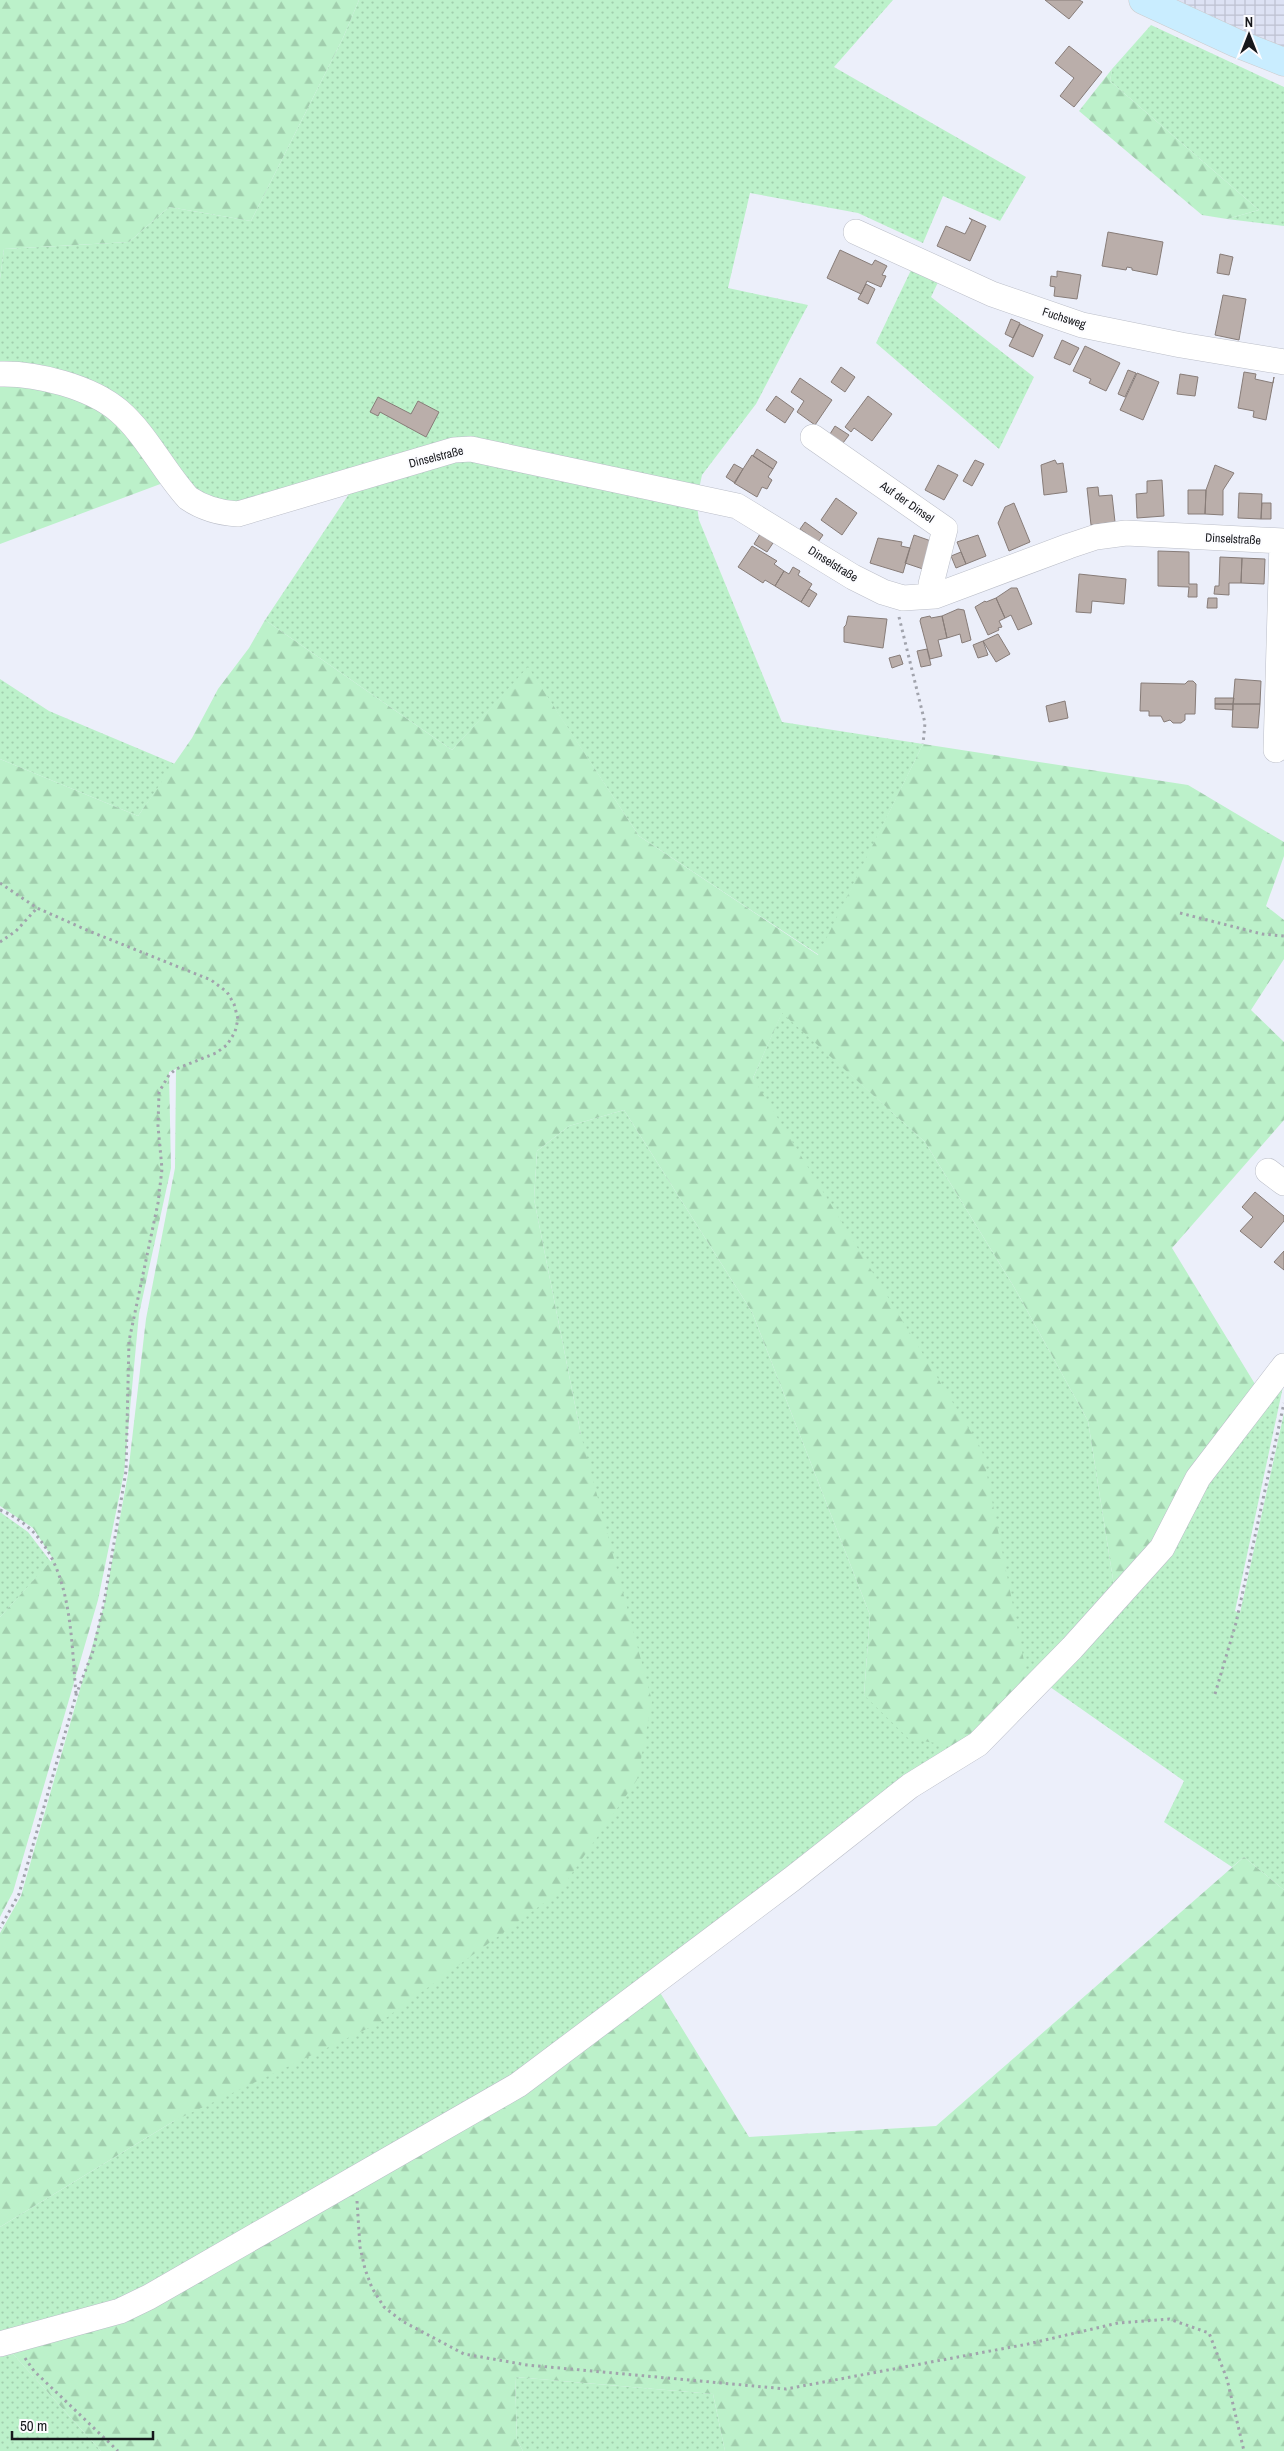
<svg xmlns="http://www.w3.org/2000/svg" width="1284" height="2451" viewBox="0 0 1284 2451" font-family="'Archivo Narrow',sans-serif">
  <defs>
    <pattern id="industrial-grid" width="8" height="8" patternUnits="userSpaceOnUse" patternTransform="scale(1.25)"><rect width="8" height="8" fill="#dde2f4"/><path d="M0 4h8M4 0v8" fill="none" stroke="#bdc1d1"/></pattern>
    <pattern id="grass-dots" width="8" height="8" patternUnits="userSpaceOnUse" patternTransform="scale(1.25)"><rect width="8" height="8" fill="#bcf1ca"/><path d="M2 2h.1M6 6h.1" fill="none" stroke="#a1cead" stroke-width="1.8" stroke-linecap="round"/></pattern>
    <pattern id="forest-firs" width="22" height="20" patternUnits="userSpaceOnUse" patternTransform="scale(1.25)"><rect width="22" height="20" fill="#bcf1ca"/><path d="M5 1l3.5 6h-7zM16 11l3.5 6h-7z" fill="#a1cead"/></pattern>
  </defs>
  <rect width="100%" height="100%" fill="#eceffa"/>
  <!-- industrial -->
  <path fill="url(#industrial-grid)" d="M1164 0H1284V52Z"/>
  <!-- grass -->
  <path fill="url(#grass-dots)" d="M359 0H893L834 67 1026 177 1000 221 943 196 923 243 858 213 750 193 728 288 808 305 756 404 702 475 699 489 483 444 216 507 0 368V279L4 249 129 242 169 207 251 221 343 38Z
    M1151 25 1284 87V226L1227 219 1259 210 1110 81 1112 69Z
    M913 266 940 278 931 297 1034 377 999 449 876 343Z
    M465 455 697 506 699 520 782 722 923 744 819 955 639 836 528 668 452 750 265 620 355 485Z
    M0 679 49 711 175 764 138 816 0 759Z
    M782 1012 925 1142 1014 1287 1088 1421 1115 1592 1029 1686 753 1078Z
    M624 1110 752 1312 870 1615 864 1695 969 1748 516 2081 143 2300 0 2340V2227L174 2121 581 1435 534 1199 537 1151 569 1126Z
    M1284 1382 1235 1611 1240 1613 1284 1413V1890L1244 1857 1232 1867 1164 1822 1184 1781 1043 1682 1202 1481Z
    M0 1512 28 1532 51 1562 0 1617Z
    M13 2354 101 2451H0V2357Z
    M515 2377 713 2394 725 2451H523L517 2440Z"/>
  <!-- forest -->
  <path fill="url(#forest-firs)" d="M0 0H359L343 38 251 221 169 207 129 242 4 249 0 279Z
    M1112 69 1110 81 1259 210 1227 219 1202 215 1079 111Z
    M27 381 124 418 163 483 0 544V383Z
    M265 620 452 750 528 667 639 836 818 955 923 744 1188 785 1284 842V856L1266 906 1284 920V959L1251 1010 1284 1042V1120L1172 1248 1258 1389 1161 1542 1115 1592 1088 1421 1014 1287 925 1142 782 1013 753 1078 982 1450 1029 1686 969 1748 909 1739 864 1695 870 1615 752 1312 624 1110 569 1126 537 1151 534 1199 581 1435 652 1701 637 1780 559 1892 379 2023 174 2121 0 2227V1933L21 1896 104 1605 128 1474 146 1319 175 1168 176 1069 169 1072 171 1168 139 1314 124 1473 98 1600 13 1892 0 1917V1617L53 1559 33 1528 0 1506V759L138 816 192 738 218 689 249 648Z
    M1244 1857 1284 1890V2451H725L713 2394 515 2377 517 2440 523 2451H101L13 2354 0 2357V2349L147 2307 656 1986 749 2137 936 2126Z"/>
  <!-- building -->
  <path fill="#baaeaa" stroke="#877c78" d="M1045 0H1079L1083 2 1069 19Z
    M1069 46 1102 72 1074 107 1060 96 1074 78 1055 63Z
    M969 218 986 226 970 261 937 246 946 226 965 234 972 220Z
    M1108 232 1163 242 1157 275 1132 270V268L1127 267 1126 270 1102 266Z
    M840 250 872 265 875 260 887 266 882 275 886 276 881 287 867 281 861 294 827 278Z
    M1220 254 1233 257 1229 275 1217 273Z
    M1057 271 1081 275 1077 299 1054 296 1055 287 1050 286 1051 276 1057 277Z
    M866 284 875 289 868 304 858 299Z
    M1223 295 1246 299 1239 340 1215 335Z
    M1011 319 1020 323 1013 338 1005 334Z
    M1020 324 1043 335 1033 357 1009 346Z
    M1062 340 1079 348 1070 365 1054 358Z
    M1085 346 1120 363 1106 391 1089 383 1091 379 1073 371Z
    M841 367 855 377 845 392 831 382Z
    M1128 370 1136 373 1125 397 1118 394Z
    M1244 372 1256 374 1255 379 1273 383 1274 377 1266 420 1253 417 1254 411 1238 408Z
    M1137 373 1159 382 1143 420 1120 410Z
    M1180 374 1198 377 1195 396 1177 394Z
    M800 378 832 400 815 425 797 412 804 401 791 392Z
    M776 396 794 409 785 423 766 410Z
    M868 396 892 414 872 441 854 428 851 432 845 427Z
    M378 397 411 414 418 401 439 412 426 437 380 412 378 416 370 412Z
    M835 426 849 435 843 443 830 434Z
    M757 449 777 462 773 469 753 456Z
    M752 455 773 469 768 477 772 480 767 489 762 487 757 497 734 483Z
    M975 460 984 464 972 486 963 481Z
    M1055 460 1057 464 1063 463 1067 492 1044 495 1041 465Z
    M734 464 743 469 735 483 726 477Z
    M938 465 958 475 944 500 925 490Z
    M1215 465 1234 473 1223 490V515L1205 514 1206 490Z
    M1162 480 1164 516 1137 518 1136 494 1147 493V481Z
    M1098 487 1099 496 1112 495 1115 522 1091 525 1087 488Z
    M1188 490H1206L1205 514H1188Z
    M1239 493 1262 494 1261 519 1238 518Z
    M836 498 857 513 842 535 821 520Z
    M1014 503 1030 542 1009 551 998 523 1005 507Z
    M1262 503H1271V519H1261Z
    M805 522 823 535 818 542 800 529Z
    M760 534 773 543 767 552 754 544Z
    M914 535 931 541 923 569 905 563Z
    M978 535 986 556 966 564 957 542Z
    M878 538 902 542 901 546 910 548 903 573 870 563Z
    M752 546 777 561 774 564 784 571 775 586 765 580 763 583 738 567Z
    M1158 551 1189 552V584H1197V597H1188L1189 587 1158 586Z
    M961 552 966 564 956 568 951 556Z
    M1220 557 1242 558 1241 583H1229V595L1214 594 1215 586H1219Z
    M1242 558 1265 559 1264 584 1241 583Z
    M793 567 800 571 798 575 812 584 801 602 775 586 784 571 789 574Z
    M1079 574 1126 579 1124 604 1092 601 1091 613 1076 612Z
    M1011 588H1017L1032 624 1018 630 1011 615 1005 618 996 598Z
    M809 589 817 594 809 607 801 602Z
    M996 598 1005 618 999 621 1002 627 998 628 999 630 988 635 975 607 985 601 986 602Z
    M1208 598H1217V608H1207Z
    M958 609 964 610 971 640 962 643 960 634 947 638 942 616Z
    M848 616 887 619 883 648 844 642V627L846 625Z
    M930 616 931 618 942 616 947 638 938 640 942 656 930 659 920 621 921 618Z
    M998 634 1010 654 996 662 983 641Z
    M983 641 988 655 978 658 973 645Z
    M927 649 931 665 921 667 917 651Z
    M900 655 903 664 892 668 889 658Z
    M1235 679 1261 681 1260 704H1233Z
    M1188 681H1193L1196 684 1195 714H1185V720L1181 723H1173L1170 720 1164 722 1161 716H1149V711H1140L1141 683 1185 684Z
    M1215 698H1234L1233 704H1215Z
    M1065 701 1068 718 1049 722 1046 706Z
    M1215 704H1233V710L1215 709Z
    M1233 704H1260L1258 728 1232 727Z
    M1255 1192 1284 1216V1221L1261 1248 1240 1231 1253 1217 1242 1207Z
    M1284 1251V1270L1274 1262Z"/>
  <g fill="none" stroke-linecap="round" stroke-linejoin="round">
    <!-- minor casing -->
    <g stroke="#bbbec8" stroke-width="26">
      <path id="minor" d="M856 232 992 294 1082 325 1181 345 1284 362
        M0 374C37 373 91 387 119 411 146 434 164 472 188 498 204 509 220 513 238 514L454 450 471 449 737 506 853 577 883 592 903 598 935 596 1069 546 1096 537 1126 533 1284 541
        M813 437 945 529 931 584 935 596
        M1276 750 1282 541
        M1268 1171 1284 1183
        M0 2344 120 2311 149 2297 518 2085 792 1879 910 1786 978 1744 1072 1648 1162 1548 1198 1478 1284 1366"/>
    </g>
    <!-- major casing -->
    <g stroke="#cccccd" stroke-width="29">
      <path id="major" d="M1143 0 1236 43 1284 62"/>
    </g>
    <!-- path -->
    <path stroke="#a1a3ac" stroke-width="3" stroke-dasharray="2.5 4" stroke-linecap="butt" d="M899 617 925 723 923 744
      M0 883 37 908 89 931 211 980 227 992 234 1004 238 1019 235 1032 227 1045 216 1053 176 1069 169 1075 159 1092 158 1126 162 1169 158 1203 129 1341 126 1471 104 1603 93 1651 76 1695 19 1894 0 1928
      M1180 913 1262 934 1284 936
      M0 942 16 931 37 908
      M0 1510C73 1540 70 1628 76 1694
      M1215 1694 1236 1623 1284 1403
      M357 2201 360 2247 365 2269 372 2288 384 2307 402 2321 464 2354 527 2365 786 2389 1028 2344 1118 2323 1169 2319 1209 2333 1227 2379 1244 2451
      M25 2358 34 2371 118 2451"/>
    <!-- minor -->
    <use href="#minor" stroke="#fff" stroke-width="25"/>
    <!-- major -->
    <use href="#major" stroke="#c9edff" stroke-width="28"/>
  </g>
  <g text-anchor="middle" stroke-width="4" stroke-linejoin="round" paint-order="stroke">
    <!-- street labels -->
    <g font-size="12" fill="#17181c" stroke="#fcfcff">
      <text transform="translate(1064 318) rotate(18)" y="4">Fuchsweg</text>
      <text transform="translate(436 457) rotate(-14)" y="4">Dinselstraße</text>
      <text transform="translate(907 502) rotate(35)" y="4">Auf der Dinsel</text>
      <text transform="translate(1233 539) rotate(3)" y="4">Dinselstraße</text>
      <text transform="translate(833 564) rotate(32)" y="4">Dinselstraße</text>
    </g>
  </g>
  <!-- north arrow -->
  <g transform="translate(1249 35)" stroke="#fcfcff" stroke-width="4" paint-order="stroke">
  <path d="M0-4L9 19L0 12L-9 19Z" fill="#17181c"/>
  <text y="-8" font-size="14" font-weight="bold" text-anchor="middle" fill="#17181c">N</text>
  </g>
  <!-- scale -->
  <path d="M12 2431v8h141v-8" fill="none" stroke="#17181c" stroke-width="2.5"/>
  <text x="20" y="2431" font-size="15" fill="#17181c" stroke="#fcfcff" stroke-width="4" paint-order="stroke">50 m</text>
</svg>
